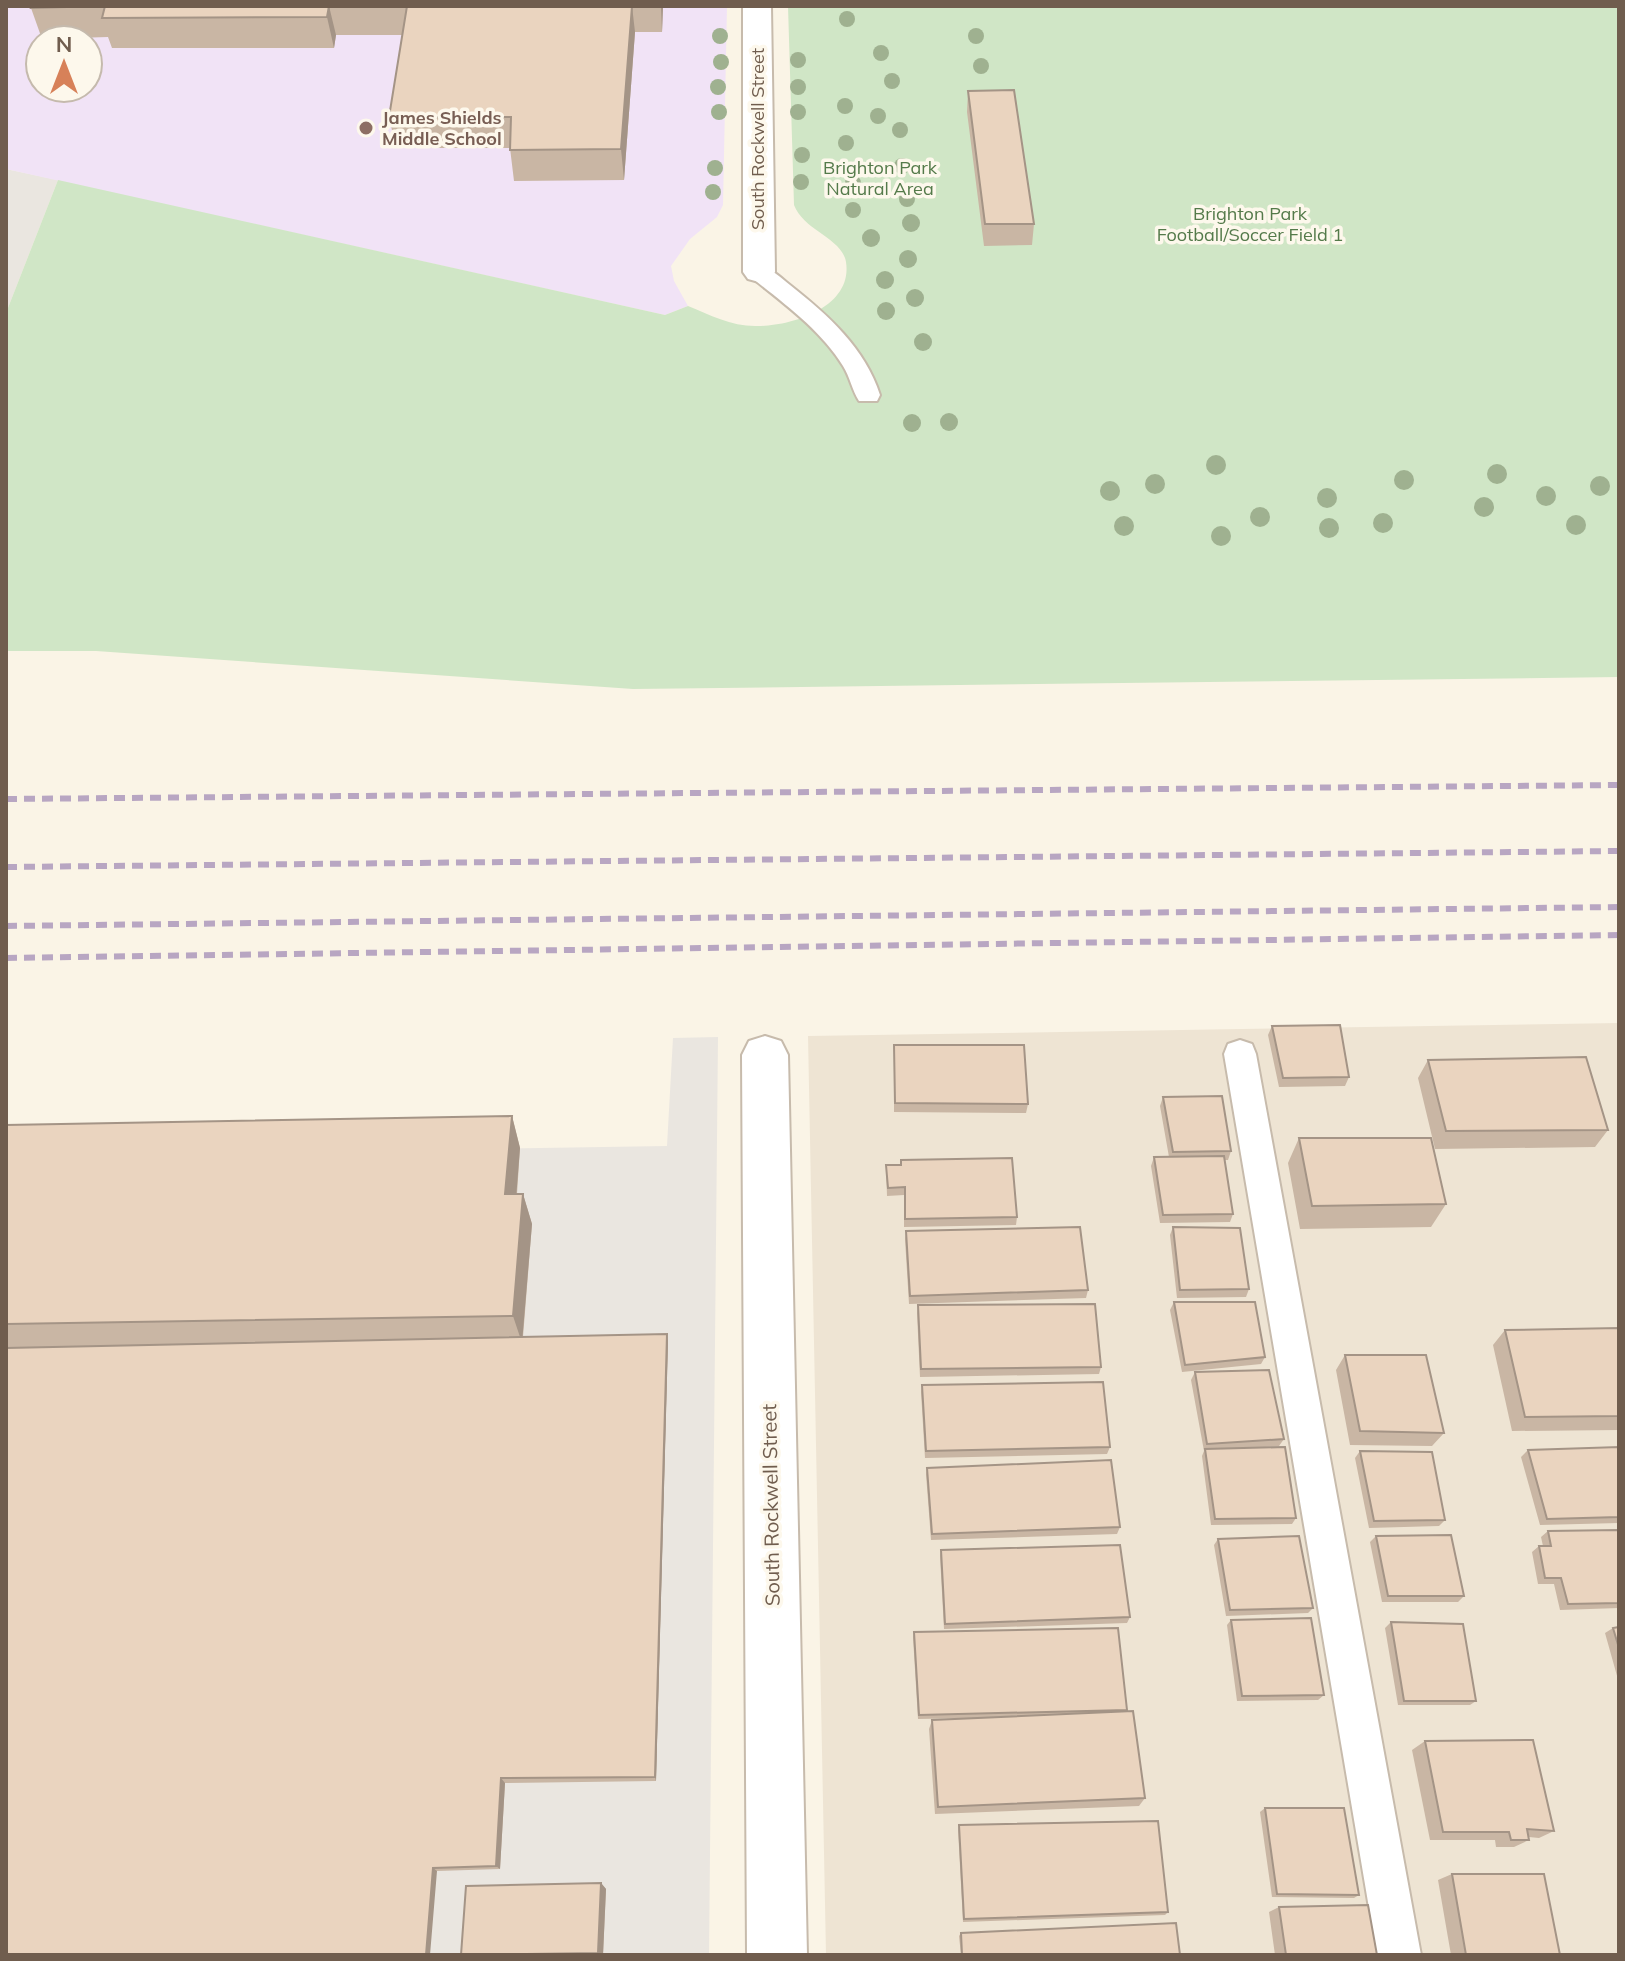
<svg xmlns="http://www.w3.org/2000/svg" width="1625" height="1961" viewBox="0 0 1625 1961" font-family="Mulish,sans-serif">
  <rect width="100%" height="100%" fill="#faf4e6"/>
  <!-- residential -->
  <path fill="#eee4d3" d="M1619 1023V1955H826L808 1036Z"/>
  <!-- industrial -->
  <path fill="#eae6e0" d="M6 169 58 180 6 313Z
    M718 1037 709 1955H6V1156L667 1146 673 1038Z"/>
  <!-- education -->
  <path fill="#f1e3f6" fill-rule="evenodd" d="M6 6H727L723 205 717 217 690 239 671 266 674 281 688 306 665 315 6 169ZM40 40H88V88H40Z"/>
  <!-- green -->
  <path fill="#d0e6c6" d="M788 6H1619V677L633 689 96 651H6V313L58 180 665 315 688 306C710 315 733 327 758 326 793 326 853 307 846 262 842 238 804 231 794 205Z"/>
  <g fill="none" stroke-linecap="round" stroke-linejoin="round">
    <!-- service casing -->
    <g stroke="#c7bbac" stroke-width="4">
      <path id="service" d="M759 265C771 268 780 277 790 285 828 315 865 348 880 395L877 401H859C852 390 850 377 843 366 821 330 783 303 751 277L747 272 751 267Z
        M1240 1040 1252 1044 1256 1054 1421 1955H1377L1224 1054 1228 1044Z"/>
    </g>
    <!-- minor casing -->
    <g stroke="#c7bbac" stroke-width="4">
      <path id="minor" d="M743 6H771L775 272 770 279 759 282 748 279 743 272Z
        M765 1036 781 1041 788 1055 807 1955H747L742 1055 749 1041Z"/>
    </g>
    <!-- service -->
    <use href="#service" fill="#fff" fill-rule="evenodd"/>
    <!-- minor -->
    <use href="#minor" fill="#fff" fill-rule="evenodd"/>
    <!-- rail -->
    <path stroke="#b8a6c2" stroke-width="6" stroke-dasharray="11 7" stroke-linecap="butt" d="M6 799 1619 785
      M6 867 1619 851
      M6 926 1619 907
      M6 958 1619 935"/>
  </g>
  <!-- trees -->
  <g fill="#9fb190">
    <circle cx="847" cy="19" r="8"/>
    <circle cx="720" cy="36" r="8"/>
    <circle cx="976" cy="36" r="8"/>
    <circle cx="881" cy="53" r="8"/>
    <circle cx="798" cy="60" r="8"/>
    <circle cx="721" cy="62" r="8"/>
    <circle cx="981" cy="66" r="8"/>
    <circle cx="892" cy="81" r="8"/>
    <circle cx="718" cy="87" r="8"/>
    <circle cx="798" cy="87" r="8"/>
    <circle cx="845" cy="106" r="8"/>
    <circle cx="719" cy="112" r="8"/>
    <circle cx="798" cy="112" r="8"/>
    <circle cx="878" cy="116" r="8"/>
    <circle cx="900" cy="130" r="8"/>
    <circle cx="846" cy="143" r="8"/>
    <circle cx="802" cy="155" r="8"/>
    <circle cx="902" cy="166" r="8"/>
    <circle cx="715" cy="168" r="8"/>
    <circle cx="801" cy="182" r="8"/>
    <circle cx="853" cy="183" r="8"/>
    <circle cx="713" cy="192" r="8"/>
    <circle cx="907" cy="199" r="8"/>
    <circle cx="853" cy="210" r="8"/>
    <circle cx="911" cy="223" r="9"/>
    <circle cx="871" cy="238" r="9"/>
    <circle cx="908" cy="259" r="9"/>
    <circle cx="885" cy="280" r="9"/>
    <circle cx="915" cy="298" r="9"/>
    <circle cx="886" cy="311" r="9"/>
    <circle cx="923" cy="342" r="9"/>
    <circle cx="949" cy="422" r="9"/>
    <circle cx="912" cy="423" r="9"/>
    <circle cx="1216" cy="465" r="10"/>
    <circle cx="1497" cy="474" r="10"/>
    <circle cx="1404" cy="480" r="10"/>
    <circle cx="1155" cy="484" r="10"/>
    <circle cx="1600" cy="486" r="10"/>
    <circle cx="1110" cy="491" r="10"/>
    <circle cx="1546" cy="496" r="10"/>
    <circle cx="1327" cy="498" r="10"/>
    <circle cx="1484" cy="507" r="10"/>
    <circle cx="1260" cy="517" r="10"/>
    <circle cx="1383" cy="523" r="10"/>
    <circle cx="1576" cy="525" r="10"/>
    <circle cx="1124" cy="526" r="10"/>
    <circle cx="1329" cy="528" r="10"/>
    <circle cx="1221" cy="536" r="10"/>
  </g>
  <!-- wall -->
  <path fill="#c9b6a4" d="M32 6H663L662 32H635L624 180 514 181 510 148H396L389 117 403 35H336L334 48H112L108 37 42 39 31 8Z
    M968 91 1034 224 1032 245 984 246 967 112Z
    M1272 1026 1349 1077 1345 1086 1279 1087 1268 1035Z
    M894 1045 1028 1104 1026 1113 894 1112Z
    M1428 1060 1608 1130 1595 1147 1435 1149 1418 1078Z
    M1163 1097 1231 1151 1228 1160H1225L1233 1214 1230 1222 1160 1223 1151 1166 1154 1157H1169L1160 1106Z
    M512 1116 520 1148 517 1194H523L532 1224 523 1337 667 1334 668 1341 656 1781 505 1783 500 1869 437 1871 6 1955V1125Z
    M1299 1138 1446 1204 1431 1227 1300 1229 1288 1163Z
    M886 1165 1017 1217 1016 1225 904 1227V1195L887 1196Z
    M1173 1227 1249 1289 1246 1297 1177 1298 1170 1235Z
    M906 1231 1088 1290 1086 1298 909 1304 905 1239Z
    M1174 1302 1265 1357 1261 1364 1182 1372 1170 1310Z
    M918 1305 1101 1367 1099 1374 920 1377 917 1313Z
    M1619 1328V1430L1512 1431 1493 1345 1505 1330Z
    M1345 1355 1444 1433 1432 1446 1350 1445 1336 1370Z
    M1195 1372 1284 1439 1279 1446 1250 1448 1296 1518 1292 1524 1211 1525 1202 1456 1204 1451 1191 1380Z
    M922 1385 1110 1447 1107 1454 925 1458 921 1392Z
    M1619 1447V1523L1540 1525 1521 1457 1528 1450Z
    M1360 1451 1445 1520 1439 1526 1369 1528 1355 1458Z
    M927 1468 1120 1527 1117 1534 931 1540 926 1474Z
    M1619 1530V1608L1560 1610 1554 1584H1538L1532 1552 1539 1546H1543L1541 1537 1548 1531Z
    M1376 1536 1464 1596 1458 1602H1382L1370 1542Z
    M1218 1539 1313 1608 1308 1613 1226 1616 1214 1545Z
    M941 1550 1130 1617 1127 1623 944 1629 940 1556Z
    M1231 1620 1324 1695 1318 1700 1237 1701 1227 1625Z
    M1391 1622 1476 1701 1470 1705H1398L1385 1628Z
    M1619 1627V1683L1605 1633 1613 1628Z
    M914 1632 1127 1710 1126 1712 1145 1798 1139 1806 935 1814 929 1729 932 1720 973 1718 918 1719 913 1637Z
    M1425 1741 1554 1831 1539 1838 1529 1837V1840L1514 1847H1496L1495 1840H1430L1412 1750Z
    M1265 1808 1359 1895 1354 1898 1272 1897 1260 1812Z
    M959 1825 1168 1912 1165 1915 963 1922 958 1829Z
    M1452 1874 1560 1955H1451L1438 1880Z
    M601 1883 606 1889 603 1955H461Z
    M1279 1907 1377 1955H1275L1269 1912Z
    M961 1933 1180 1955H961L959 1936Z"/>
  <!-- shaded-wall -->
  <path fill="#a49486" d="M329 6 336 35 334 48 327 17Z
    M632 6 635 32 624 180 621 149Z
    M661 6H663L662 32Z
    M512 1116 520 1148 514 1224 505 1194Z
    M523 1194 532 1224 522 1343 513 1316Z
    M667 1334 668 1341 656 1781 655 1777Z
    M501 1778 505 1783 500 1869 496 1866Z
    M433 1868 437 1871 430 1955H426Z
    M601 1883 606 1889 603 1955H600L598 1953Z"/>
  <!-- building -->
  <path fill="#ead4bf" stroke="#a49486" stroke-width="2" d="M32 6H329L327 17 102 18 105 6 31 8Z
    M407 6H632L621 149 510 150 511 117H389Z
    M1014 90 1034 224H985L968 91Z
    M1340 1025 1349 1077 1283 1078 1272 1026Z
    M894 1045H1024L1028 1104 895 1103Z
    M1586 1057 1608 1130 1446 1131 1428 1060Z
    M1222 1096 1231 1151 1173 1152 1163 1097Z
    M512 1116 505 1194H523L513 1316 6 1324V1125Z
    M1299 1138H1431L1446 1204 1312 1206Z
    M1224 1156 1233 1214 1163 1215 1154 1157Z
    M1012 1158 1017 1217 905 1219V1187L888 1188 886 1165H901V1160Z
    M1080 1227 1088 1290 910 1296 906 1231Z
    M1173 1227 1240 1228 1249 1289 1180 1290Z
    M1174 1302H1255L1265 1357 1185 1365Z
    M1095 1304 1101 1367 921 1369 918 1305Z
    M1619 1328V1416L1525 1417 1505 1330Z
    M667 1334 655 1777 501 1778 496 1866 433 1868 426 1955H6V1348Z
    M1345 1355H1426L1444 1433 1360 1431Z
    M1269 1370 1284 1439 1207 1444 1195 1372Z
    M1103 1382 1110 1447 926 1451 922 1385Z
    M1285 1447 1296 1518 1215 1519 1205 1449Z
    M1619 1447V1517L1547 1519 1528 1450Z
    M1360 1451 1432 1452 1445 1520 1374 1521Z
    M1111 1460 1120 1527 932 1534 927 1468Z
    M1619 1530V1603L1568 1604 1561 1578H1545L1539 1546H1551L1548 1531Z
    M1451 1535 1464 1596H1388L1376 1536Z
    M1299 1536 1313 1608 1230 1610 1218 1539Z
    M1120 1545 1130 1617 945 1624 941 1550Z
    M1311 1618 1324 1695 1242 1696 1231 1620Z
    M1391 1622 1463 1624 1476 1701H1404Z
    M1619 1627V1648L1613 1628Z
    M1118 1628 1127 1710 919 1715 914 1632Z
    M1133 1711 1145 1798 938 1807 932 1720Z
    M1533 1740 1554 1831 1527 1829 1529 1840H1511L1509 1832H1443L1425 1741Z
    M1265 1808H1344L1359 1895 1277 1894Z
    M1158 1821 1168 1912 964 1919 959 1825Z
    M1452 1874H1544L1560 1955H1466Z
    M601 1883 598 1953 461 1955 466 1886Z
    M1368 1905 1377 1955H1286L1279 1907Z
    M1176 1923 1180 1955H962L961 1933Z"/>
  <!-- markers -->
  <circle fill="#8d6e63" stroke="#fdf8ec" stroke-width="3" cx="366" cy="128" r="8"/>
  <g text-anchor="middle" stroke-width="7" stroke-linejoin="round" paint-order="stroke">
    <!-- far-education labels -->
    <g font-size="18" font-weight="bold" fill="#785e54" stroke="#fdf8ec" text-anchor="start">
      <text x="382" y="124">James Shields<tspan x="382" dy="21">Middle School</tspan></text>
    </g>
    <!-- far-street labels -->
    <g font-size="18" fill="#705d4e" stroke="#fdf8ec">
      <text transform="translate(758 139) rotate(-90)" y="6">South Rockwell Street</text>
    </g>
    <!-- far-park labels -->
    <g font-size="18" fill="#547a4a" stroke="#fdf8ec">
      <text x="880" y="174">Brighton Park<tspan x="880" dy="21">Natural Area</tspan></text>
      <text x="1250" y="220">Brighton Park<tspan x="1250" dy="21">Football/Soccer Field 1</tspan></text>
    </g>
    <!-- street labels -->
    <g font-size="20" fill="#705d4e" stroke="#fdf8ec">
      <text transform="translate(771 1505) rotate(-91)" y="7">South Rockwell Street</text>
    </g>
  </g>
  <!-- border -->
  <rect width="1625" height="1961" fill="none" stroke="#705d4e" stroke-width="16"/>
  <!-- north arrow -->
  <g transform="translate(64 64)"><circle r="38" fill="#fdf8ec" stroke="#c5baad" stroke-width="2"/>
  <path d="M0-6L14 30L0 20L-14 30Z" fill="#d78159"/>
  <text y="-12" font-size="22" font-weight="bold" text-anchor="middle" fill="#705d4e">N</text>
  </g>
</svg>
